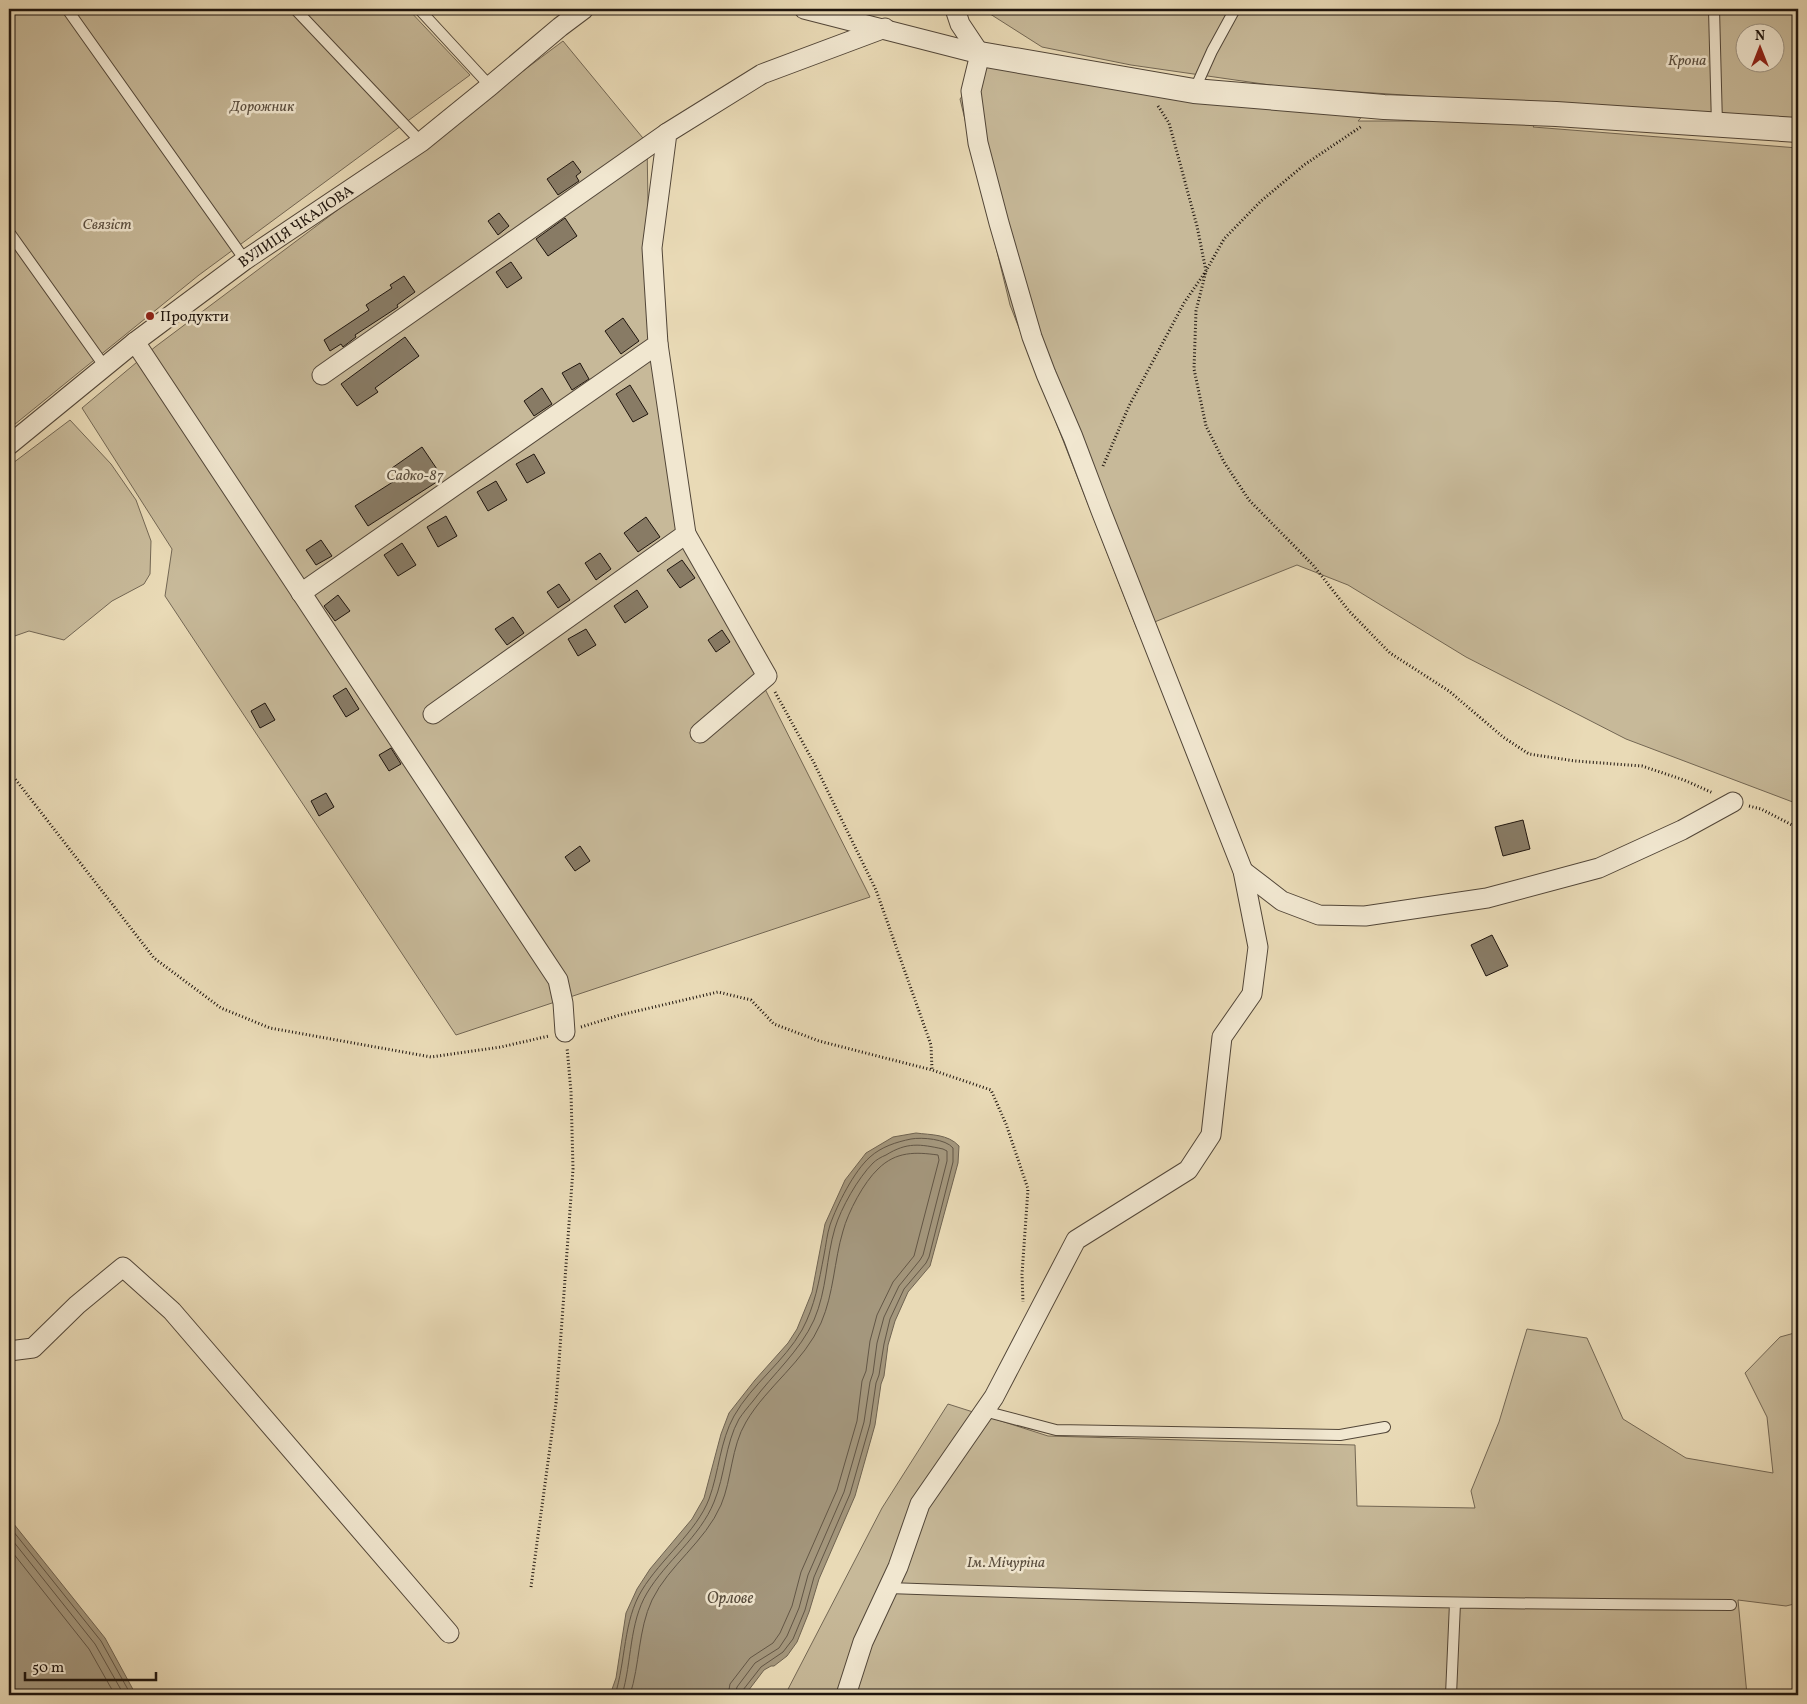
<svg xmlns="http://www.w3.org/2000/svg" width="1807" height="1704" viewBox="0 0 1807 1704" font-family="Vollkorn,serif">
  <rect width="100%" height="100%" fill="#e9dab6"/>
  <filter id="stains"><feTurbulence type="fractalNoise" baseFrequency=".004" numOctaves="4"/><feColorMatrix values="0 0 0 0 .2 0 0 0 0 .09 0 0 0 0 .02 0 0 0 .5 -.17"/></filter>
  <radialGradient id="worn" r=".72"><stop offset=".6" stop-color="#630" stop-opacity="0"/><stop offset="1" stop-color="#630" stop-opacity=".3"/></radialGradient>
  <!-- green -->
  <path fill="#c7b999" stroke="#736754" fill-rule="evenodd" d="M9 9H408L470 75 199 275 9 429Z
    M986 9H1798V118L1554 105 1284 87 1131 65 1042 47 987 12ZM1744 32H1774V62H1744Z
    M563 41 647 143 650 321 679 531 765 689 870 897 456 1035 165 596 172 549 82 408 155 347Z
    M987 62 1368 110 1358 121H1538L1533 127 1798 148V804L1626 739 1466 657 1348 585 1297 565 1137 629 1010 305 960 99Z
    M70 420 111 464 136 500 151 541 150 574 144 584 112 601 64 640 29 631 9 638V466Z
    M1527 1329 1587 1338 1623 1419 1686 1458 1773 1473 1767 1417 1745 1373 1780 1337 1798 1332V1603L1786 1606 1738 1600 1747 1695H785L882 1508 948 1404 1048 1436 1355 1445 1357 1506 1475 1508 1471 1491 1499 1422Z"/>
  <!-- water -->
  <path fill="#a4977d" stroke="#6f6351" d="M916 1133C931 1135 948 1134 959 1146L958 1163 930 1266 908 1292 895 1321 888 1345 884 1376 881 1384 875 1425 855 1496 819 1579 809 1612 797 1642 787 1656 774 1666H771L764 1670 745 1695H610L616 1678 626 1613 637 1589 650 1569 692 1519 704 1498 721 1434 729 1413 755 1380 788 1343 797 1329 812 1292 825 1224 845 1180 866 1153 893 1137Z
    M9 1518 105 1638 136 1695H9Z"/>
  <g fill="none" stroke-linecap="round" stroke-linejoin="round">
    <!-- shore -->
    <path stroke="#625646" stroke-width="1" d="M9 1526 101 1641 131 1695
      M9 1536 95 1644 124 1695
      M9 1548 89 1649 115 1695
      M615 1695C626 1661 623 1621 642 1590 660 1560 697 1531 709 1499 719 1472 720 1441 734 1416 752 1384 784 1362 802 1330 815 1306 819 1281 824 1255 826 1245 827 1234 830 1225 837 1205 854 1171 870 1157 881 1147 896 1142 911 1139 922 1137 946 1139 953 1148V1162L929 1257 926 1263 904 1289 890 1319 884 1344 879 1375 876 1383 870 1424 850 1494 814 1577 805 1610 793 1639 783 1652 761 1667 743 1690 742 1695
      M622 1695C632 1662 629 1623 647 1593 666 1561 700 1537 714 1502 725 1476 725 1444 739 1419 743 1413 748 1407 753 1401 773 1374 800 1351 814 1320 827 1290 826 1258 835 1228 841 1208 858 1178 873 1163 876 1160 881 1157 886 1155 907 1142 920 1144 943 1149L947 1151V1161L923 1255 920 1260 899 1286 884 1317 877 1343 873 1373 870 1382 864 1422 844 1492 808 1575 799 1608 787 1636 779 1648 755 1663 737 1687 735 1695
      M630 1695C640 1664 638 1630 652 1600 669 1565 705 1542 721 1505 732 1479 731 1447 746 1422 767 1386 804 1362 821 1323 834 1293 834 1261 843 1231 848 1212 864 1182 878 1169 896 1151 916 1152 938 1155L939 1160 914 1256 893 1282 877 1315 870 1341 866 1371 862 1381 857 1421 837 1490 801 1572 792 1606 780 1633 773 1643 750 1658 730 1684 728 1695"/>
  </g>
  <!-- building -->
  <path fill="#887b65" stroke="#1f150e" d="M573 161 581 172 576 176 579 181 558 195 547 179Z
    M499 213 509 226 498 235 488 221Z
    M565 218 577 236 548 256 536 239Z
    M511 262 522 278 507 288 496 272Z
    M404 276 415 292 397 305 398 307 355 335 356 337 343 347 341 344 330 351 324 340 369 310 366 305 392 288 390 285Z
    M623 318 639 341 621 354 605 331Z
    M405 337 419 356 375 388 378 392 357 406 341 384Z
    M580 363 589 379 572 390 562 373Z
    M630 385 648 414 633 422 616 394Z
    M542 388 552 404 534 416 524 401Z
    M422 447 443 478 368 526 355 506 399 478 392 468Z
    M534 454 545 473 527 483 516 464Z
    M496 481 507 500 488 511 477 492Z
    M446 516 457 536 438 547 427 527Z
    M646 517 660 537 638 552 624 533Z
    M321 540 332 556 316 565 306 550Z
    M402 543 416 565 398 576 384 555Z
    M600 553 611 569 596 580 585 563Z
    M682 560 695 578 680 588 667 570Z
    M559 584 570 600 558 608 547 592Z
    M637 590 648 607 625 623 614 606Z
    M338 595 350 611 335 621 324 606Z
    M513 617 524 633 507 645 495 629Z
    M586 629 596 645 578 656 568 639Z
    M722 630 730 642 716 652 708 640Z
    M346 688 359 709 346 717 333 696Z
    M265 703 275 720 260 728 251 711Z
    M391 748 401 764 389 771 379 755Z
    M326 793 334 807 319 816 311 801Z
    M1523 820 1530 849 1503 856 1495 827Z
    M580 846 590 861 575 871 565 857Z
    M1492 935 1508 966 1486 976 1471 945Z"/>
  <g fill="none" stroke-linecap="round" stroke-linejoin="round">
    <!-- service casing -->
    <g stroke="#524638" stroke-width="12">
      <path id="service" d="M67 9 245 260
        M295 9 421 142
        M419 9 490 86
        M1714 9 1717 125
        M1194 91 1212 51 1235 9
        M9 232 105 367
        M984 1411 1056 1430 1340 1435 1385 1427
        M888 1588C1169 1598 1450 1604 1731 1605
        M1451 1695 1455 1603"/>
    </g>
    <!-- minor casing -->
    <g stroke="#524638" stroke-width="21">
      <g id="minor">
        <path d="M804 9 980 54"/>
        <path d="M955 9 960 24 980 54"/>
        <path d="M135 342 558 980 563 1003 565 1032"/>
        <path d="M322 375 667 133"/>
        <path id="s1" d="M9 445 135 342 245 260 421 142 490 86 560 27 584 9"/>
        <path d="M686 534 767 676 700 733"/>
        <path d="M301 593 658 344 652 248 667 133 762 74 885 28"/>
        <path d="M433 714 686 534 658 344"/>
        <path d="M1243 871 1282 901 1319 915 1365 916 1487 898 1599 868 1682 830 1733 802"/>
        <path d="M9 1351 33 1348 77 1305 123 1267 172 1311 449 1633"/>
        <path d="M846 1695 863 1642 898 1567 920 1504 994 1397 1076 1240 1188 1170 1211 1135 1222 1037 1252 994 1258 947 1243 871 1101 511 1073 437 1046 374 1032 337 999 223 978 143 971 91 980 54"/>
      </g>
    </g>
    <!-- tertiary casing -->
    <g stroke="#524638" stroke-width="26">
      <path id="tertiary" d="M980 54 1194 91 1384 107 1556 114 1798 130"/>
    </g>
    <!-- path -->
    <path stroke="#1f150e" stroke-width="3" stroke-dasharray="1 2.5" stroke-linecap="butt" d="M1158 106 1169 123 1197 226 1206 271 1196 311 1194 369 1206 426 1224 462 1249 500 1313 565 1349 611 1390 653 1449 691 1503 737 1529 754 1575 761 1642 766 1684 780 1713 793
      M1103 466 1129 406 1184 303 1206 271 1224 239 1261 201 1304 165 1362 126
      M775 692 814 763 876 890 931 1045 932 1070
      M9 771 154 958 221 1008 270 1028 431 1057 501 1047 549 1036
      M1749 806 1761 809 1798 828
      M581 1027 620 1015 718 992 751 1000 774 1024 819 1041 932 1070 991 1090 1006 1124 1028 1189 1022 1274 1023 1302
      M531 1587 556 1403 573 1169 571 1092 567 1047"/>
    <!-- service -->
    <use href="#service" stroke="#f1e7d0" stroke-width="10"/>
    <!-- minor -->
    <use href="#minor" stroke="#f1e7d0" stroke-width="19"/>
    <!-- tertiary -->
    <use href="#tertiary" stroke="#f1e7d0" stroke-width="24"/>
  </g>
  <!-- markers -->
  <circle fill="#8f2418" stroke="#f1e7d0" stroke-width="2" cx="150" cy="316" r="5"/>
  <g text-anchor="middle" stroke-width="5" stroke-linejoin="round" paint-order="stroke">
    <!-- park labels -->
    <g font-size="15" font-style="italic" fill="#5a4e3f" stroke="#f1e7d0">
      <text x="1687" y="65">Крона</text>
      <text x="262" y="111">Дорожник</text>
      <text x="107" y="229">Связіст</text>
      <text x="415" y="480">Садко-87</text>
      <text x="1006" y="1567">Ім. Мічуріна</text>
    </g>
    <!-- street labels -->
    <g font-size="15" fill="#1f150e" stroke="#f1e7d0">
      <text dy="5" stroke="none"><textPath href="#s1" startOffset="361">ВУЛИЦЯ ЧКАЛОВА</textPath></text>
    </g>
    <!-- poi labels -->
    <g font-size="15" fill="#1f150e" stroke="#f1e7d0" text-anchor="start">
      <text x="160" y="321">Продукти</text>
    </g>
    <!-- water labels -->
    <g font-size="16" font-style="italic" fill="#54493a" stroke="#f1e7d0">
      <text x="730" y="1603">Орлове</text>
    </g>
  </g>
  <!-- margin -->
  <rect width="1807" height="1704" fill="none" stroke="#e9dab6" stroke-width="30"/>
  <rect x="10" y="10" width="1787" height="1684" fill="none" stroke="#1f150e" stroke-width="2.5"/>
  <rect x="15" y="15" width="1777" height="1674" fill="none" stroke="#1f150e"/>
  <!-- north arrow -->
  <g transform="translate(1760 48)"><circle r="24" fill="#f1e7d0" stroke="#9d9382"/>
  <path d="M0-4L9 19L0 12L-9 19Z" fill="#8f2418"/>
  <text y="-8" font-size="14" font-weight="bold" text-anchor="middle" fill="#1f150e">N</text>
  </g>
  <!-- scale -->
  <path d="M25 1672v8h131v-8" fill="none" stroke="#1f150e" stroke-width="2.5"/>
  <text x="32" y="1672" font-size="15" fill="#1f150e" stroke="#f1e7d0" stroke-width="4" paint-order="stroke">50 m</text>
  <rect width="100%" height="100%" filter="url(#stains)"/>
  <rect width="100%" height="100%" fill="url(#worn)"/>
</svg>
